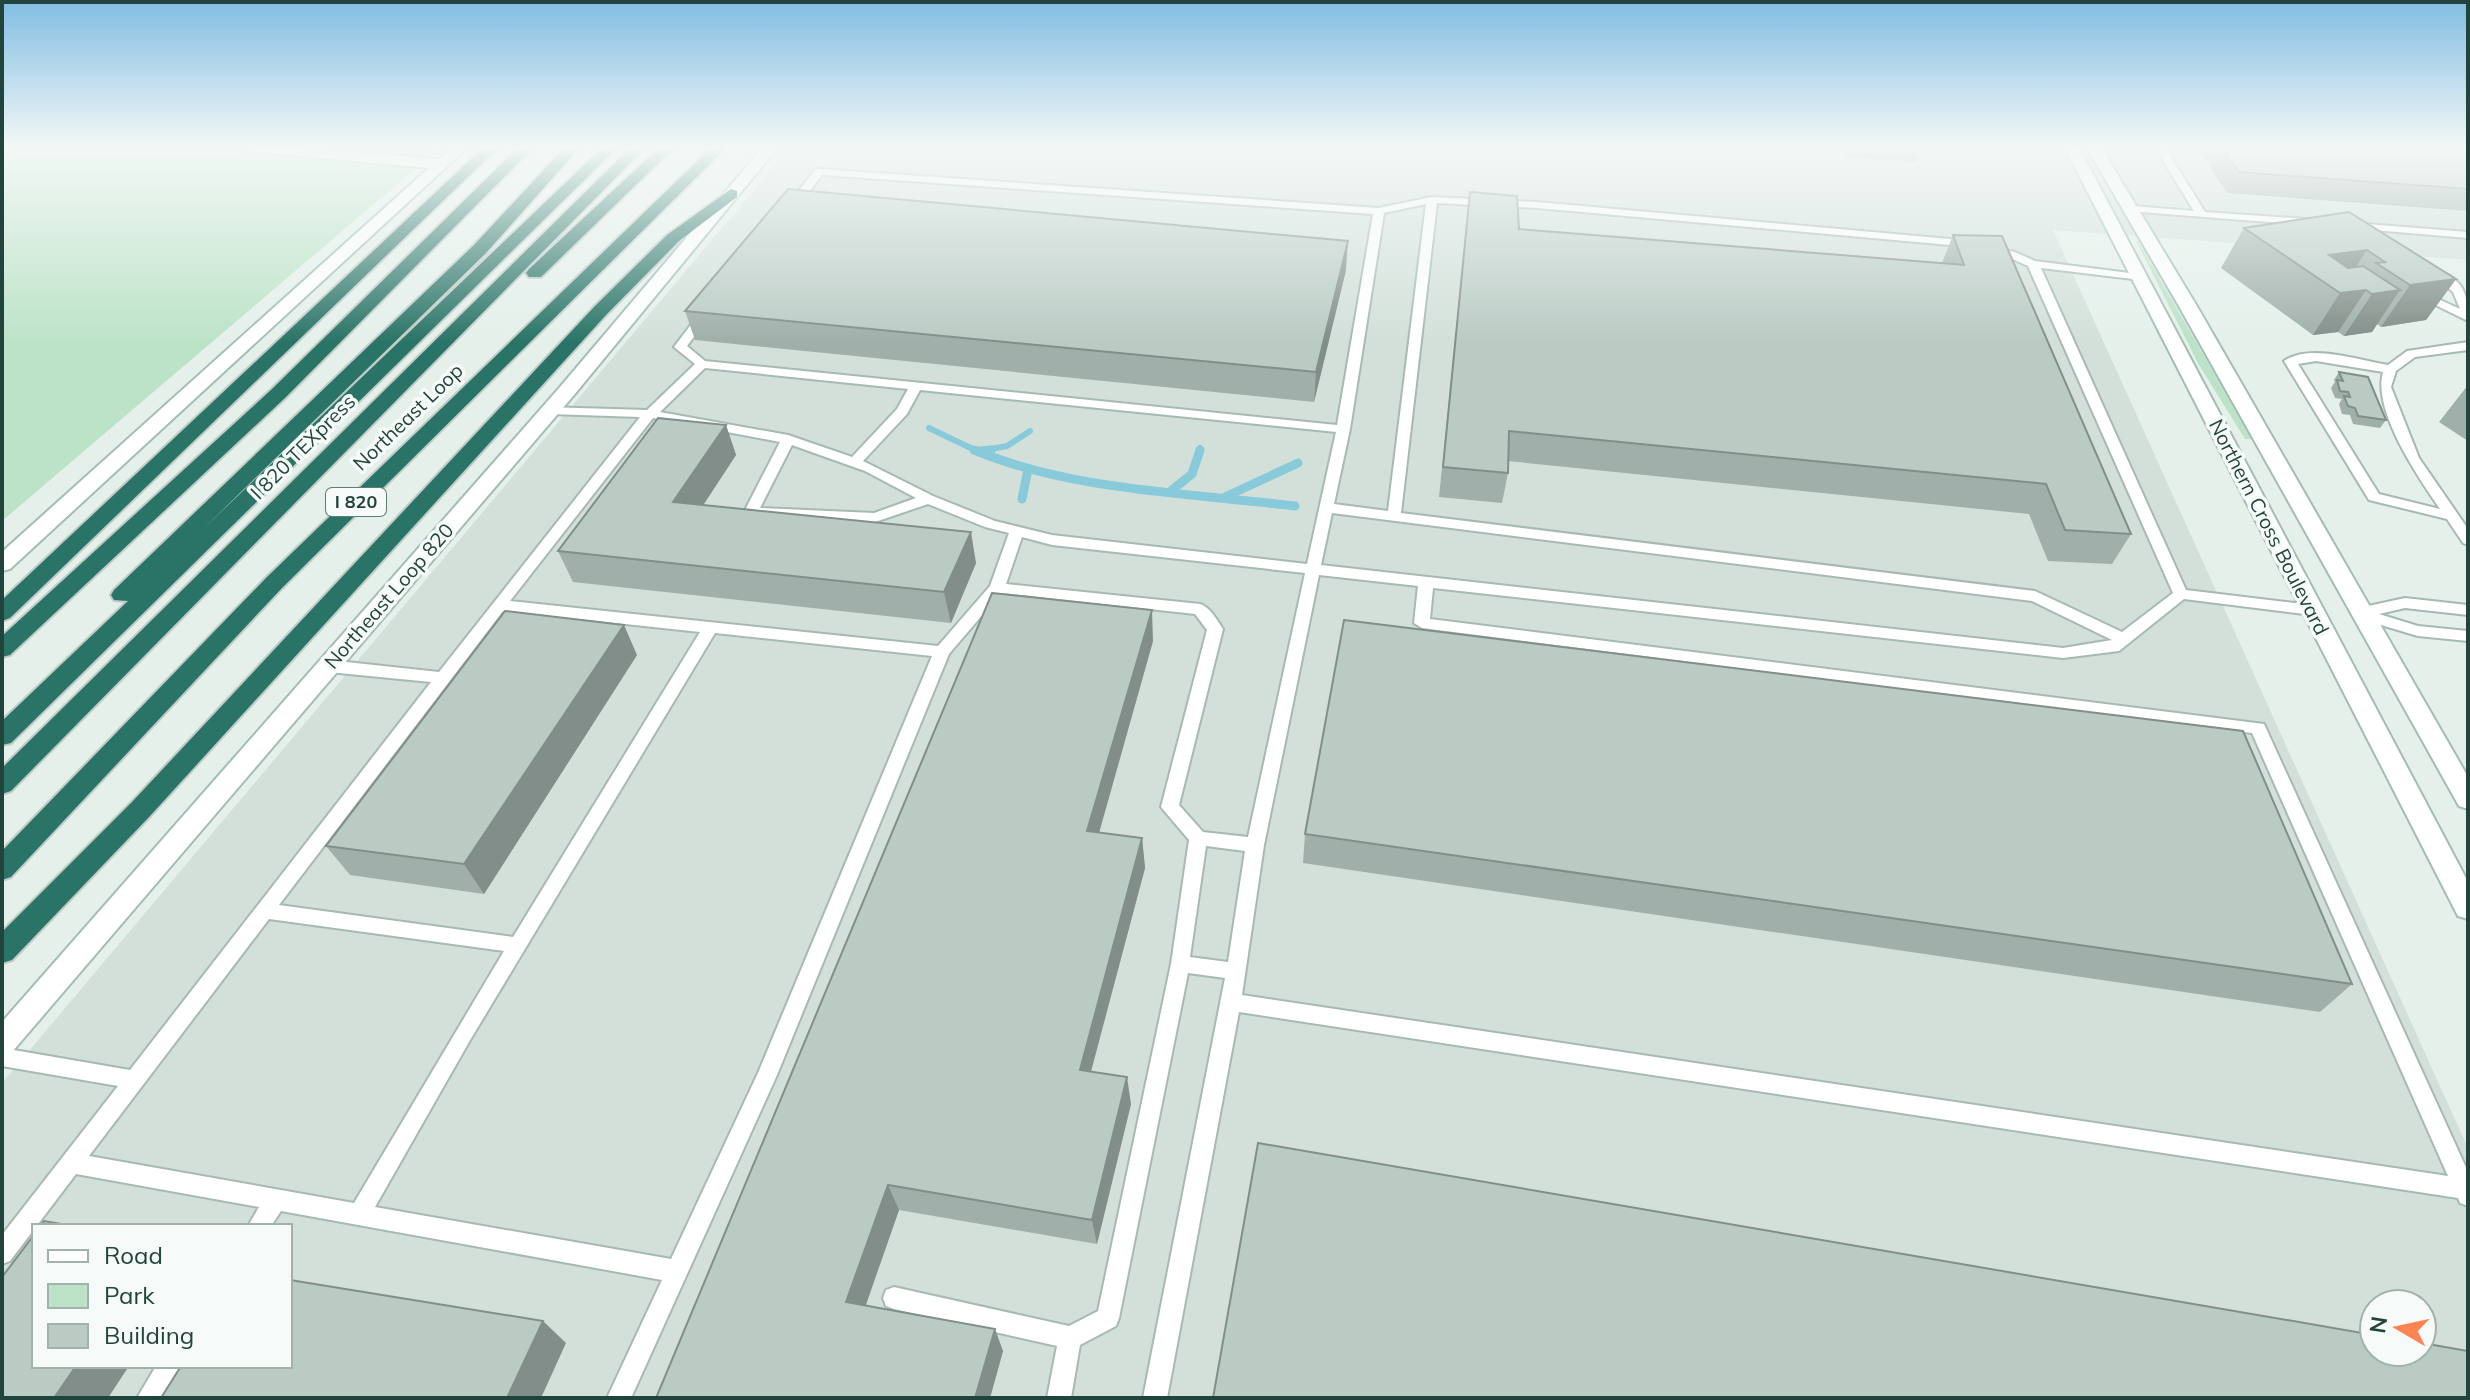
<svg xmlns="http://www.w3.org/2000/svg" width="2470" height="1400" viewBox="0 0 2470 1400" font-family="Mulish,sans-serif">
  <rect width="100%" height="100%" fill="#e5f0eb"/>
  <!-- built -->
  <path fill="#d3e0da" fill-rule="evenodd" d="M791 146H2468V260L2053 230 2468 1148V1398H2V1083ZM34 1226H290V1366H34ZM2374 1304H2422V1352H2374Z"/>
  <!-- green -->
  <path fill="#bce3c8" d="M17 146H442L2 521V152Z
    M2136 241H2138L2252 439H2245L2199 365Z"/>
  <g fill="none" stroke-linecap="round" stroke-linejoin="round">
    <!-- stream-far1 -->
    <path stroke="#88cada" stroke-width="6" d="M929 428 979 452
      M980 451 1007 446 1030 431
      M1199 452 1200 448"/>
    <!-- stream -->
    <path stroke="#88cada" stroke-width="9" d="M974 450C1073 491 1189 493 1295 506
      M980 451 991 450
      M1172 490 1192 474 1200 450
      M1225 497 1298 463
      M1022 499 1028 469"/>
    <!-- lane casing -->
    <g stroke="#a6b9b3" stroke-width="4">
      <path id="lane" d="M2154 146H2164L2205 212 2307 219 2312 222 2307 225 2128 211 2127 209 2132 206 2194 211Z
        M819 169 1379 208 1432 197 1537 202 1950 239 2015 252 2035 261 2145 275 2147 277 2141 280 2041 268 2186 590 2312 605 2317 606 2320 610 2317 614 2312 615 2184 599 2119 651 2063 658 1433 588 1430 619 2264 724 2468 1172V1206L2460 1203 2458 1198 1239 1012 1167 1398H1143L1225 978 1188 973 1119 1318 1116 1326 1080 1345 1071 1398H1047L1057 1346 894 1309 886 1306 883 1298 886 1290 894 1287 1069 1326 1098 1311 1171 964 1189 840 1161 807 1207 630 1195 614 1001 593 949 654 777 1075 631 1398H607L662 1280 281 1211 271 1226H248L259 1207 76 1174 10 1261 2 1264V1235L118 1086 2 1066V1048L130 1070 431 682 328 672 320 666 322 662 328 660 439 672 640 417 550 414 545 413V407L647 410 695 364 674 347 699 314 703 313 709 317 687 346 705 361 1337 425 1373 214 822 175 797 207H789V203L815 170ZM1437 203 1537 208 1950 245 2008 257 2028 266 2173 593 2122 632 2035 591 1401 513ZM1426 204 1388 511 1334 504 1350 429 1384 213ZM705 368 908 389 897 409 852 457 788 435 660 412ZM920 390 1336 432 1307 564 1052 535 995 521 933 496 863 461 907 414ZM653 418 780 442 744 512 746 515 875 522 928 504 985 527 1009 533 990 586 938 646 510 601ZM792 445 865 471 916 498 874 513 760 508ZM1332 513 2032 601 2112 640 2063 648 1321 565ZM1022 537 1052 545 1305 573 1248 837 1203 832 1179 805 1223 629C1217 620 1210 607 1200 604L1006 584ZM1319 575 1418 586 1414 623 1422 628 2252 733 2448 1176 1242 995 1264 845ZM503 611 700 632 513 937 279 905ZM715 633 932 656 758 1073 671 1259 375 1207 469 1042ZM1206 846 1245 851 1228 962 1190 957ZM269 919 504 951 354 1203 89 1156Z
        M2354 223 2468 232V238L2350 228V224Z
        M2436 270C2464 279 2468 294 2468 321L2413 294 2423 292 2460 309 2453 292 2430 273Z
        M2468 342V350L2415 357 2396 371 2391 387 2419 458 2468 529V545L2463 543 2447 519 2369 500 2284 361C2310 343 2358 360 2388 365L2407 351ZM2316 361 2383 372C2372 410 2418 477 2440 509L2379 494 2298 364Z
        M2405 598 2468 605V615L2405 608 2379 614 2418 626 2468 631V641L2418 636 2354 617 2351 613 2359 608Z
        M156 1366H181L163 1398H137Z"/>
    </g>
    <!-- secondary casing -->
    <g stroke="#a2bdb4" stroke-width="4">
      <path id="secondary" d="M2 146H19L2 155Z
        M229 146H283L439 159 454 146H469L10 569 2 571V552L429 168 236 150Z
        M764 146H779L574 395 12 1052 2 1056V1022L560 387Z
        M2064 146H2078L2468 882V919L2458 916Z
        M2086 146H2100L2198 308 2468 777V809L2459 806 2180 308Z"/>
    </g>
    <!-- highway casing -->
    <g stroke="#c1cbc8" stroke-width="4">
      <path id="highway" d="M485 146H500L10 618 2 621V600Z
        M520 146H535L286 397 10 655 2 657V636L272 389Z
        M566 146H581L486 253 202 530 604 146H619L11 743 2 745V721L128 601 114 600 111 595 114 590 474 245Z
        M632 146H647L11 791 2 794V768Z
        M661 146H676L541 277H529L526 273 529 269Z
        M713 146H728L282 588 11 877 2 880V851L266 578Z
        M731 189 737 191V197L679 241 606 315 150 816 12 960 2 963V932L132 802 594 307 667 235Z"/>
    </g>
    <!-- lane -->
    <use href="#lane" fill="#fff" fill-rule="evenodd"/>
    <!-- secondary -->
    <use href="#secondary" fill="#fff" fill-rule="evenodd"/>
    <!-- highway -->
    <use href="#highway" fill="#2a7467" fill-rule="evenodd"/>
  </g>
  <!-- wall -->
  <path fill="#a0afa9" d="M1842 146H1923L1917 162 1846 157Z
    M2196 146H2465L2468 148V211L2227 193Z
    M1470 192 1519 229 1942 263 1953 235 2131 534 2112 564 2048 561 2029 514 1508 461V473L1502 503 1439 497Z
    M2349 212 2456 279 2426 320 2381 327 2377 324 2372 332 2344 336 2338 332 2313 335 2221 268 2244 228Z
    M1346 270 1314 402 695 340 685 311Z
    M2339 372 2386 420 2380 428 2353 424 2350 415 2342 414 2339 404 2342 399 2335 398 2331 388 2335 382 2334 380Z
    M2468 385V441L2439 422Z
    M726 425 736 455 703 505 976 563 951 623 573 582 558 551Z
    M1153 641 1099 833 1142 838 1145 868 1091 1072 1131 1104 1097 1244 899 1210 866 1305 1003 1351 990 1398H656Z
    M637 655 484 894 350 875 326 846Z
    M1305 834 2352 984 2320 1012 1303 863Z"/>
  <!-- shaded-wall -->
  <path fill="#828e89" d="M1348 241 1346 270 1314 402 1316 372Z
    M2367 250 2340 291 2329 255Z
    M2456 279 2426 320 2381 327 2410 285Z
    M2366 290 2338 332 2313 335 2340 293Z
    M2400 290 2372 332 2344 336 2372 294Z
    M726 425 736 455 685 533 673 502Z
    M971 532 976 563 951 623 944 592Z
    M1152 610 1153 641 1091 861 1087 831Z
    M624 625 637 655 484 894 464 864Z
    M1142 838 1145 868 1084 1097 1080 1070Z
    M1127 1077 1131 1104 1097 1244 1092 1220Z
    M888 1185 899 1210 859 1324 846 1302Z
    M543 1321 566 1343 541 1398H507Z
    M995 1329 1003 1351 990 1398H975Z
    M76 1366H129L108 1398H54Z"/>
  <!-- building -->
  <path fill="#bacbc4" stroke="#828e89" stroke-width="2" d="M2221 146H2465L2468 148V189L2239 172Z
    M788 189 1348 241 1316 372 685 311Z
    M1470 192 1517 196 1519 229 1964 265 1953 235 2002 236 2131 534 2065 530 2046 484 1509 431 1508 473 1443 467Z
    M2349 212 2456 279 2410 285 2376 263 2385 262 2367 250 2329 255 2348 268 2363 266 2400 290 2372 294 2366 290 2340 293 2244 228Z
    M2339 372 2368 377 2386 420 2358 416 2355 408 2348 406 2344 396 2350 397 2348 392 2340 391 2337 380 2343 381Z
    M658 418 726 425 673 502 971 532 944 592 558 551Z
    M992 593 1152 610 1087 831 1142 838 1080 1070 1127 1077 1092 1220 888 1185 846 1302 995 1329 975 1398H656Z
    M505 611 624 625 464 864 326 846Z
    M1344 620 2243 731 2352 984 1305 834Z
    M1258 1143 2374 1335V1352H2422V1343L2468 1351V1398H1213Z
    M44 1221 72 1226H40Z
    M34 1235V1366H76L54 1398H2V1277Z
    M290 1280 543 1321 507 1398H161L181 1366H290Z"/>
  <!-- sky -->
  <linearGradient id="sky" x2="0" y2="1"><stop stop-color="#81bde2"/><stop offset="0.43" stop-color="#f3f8f6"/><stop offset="1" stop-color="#f3f8f6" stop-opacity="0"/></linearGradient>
  <rect width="2470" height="342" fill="url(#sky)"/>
  <g text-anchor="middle" stroke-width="7" stroke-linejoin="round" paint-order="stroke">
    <!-- shield labels -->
    <rect fill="#f6fbf9" stroke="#617b75" stroke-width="2" x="326" y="488" width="60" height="28" rx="6"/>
    <g font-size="18" font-weight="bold" fill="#21443c">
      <text x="356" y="508">I 820</text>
    </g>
    <!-- street labels -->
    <g font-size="20" fill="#21443c" stroke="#f6fbf9">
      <text transform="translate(408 417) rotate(-44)" y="7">Northeast Loop</text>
      <text transform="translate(303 447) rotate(-45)" y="7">I 820 TEXpress</text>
      <text transform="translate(2269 527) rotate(63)" y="7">Northern Cross Boulevard</text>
      <text transform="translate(389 596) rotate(-49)" y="7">Northeast Loop 820</text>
    </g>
  </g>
  <!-- border -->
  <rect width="2470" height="1400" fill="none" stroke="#21443c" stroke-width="8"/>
  <!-- legend -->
  <rect x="32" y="1224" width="260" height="144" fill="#f6fbf9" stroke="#a1b2ad" stroke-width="2"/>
  <rect x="48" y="1250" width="40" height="12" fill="#ffffff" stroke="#a1b2ad" stroke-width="2"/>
  <text x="104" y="1264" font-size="24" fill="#21443c">Road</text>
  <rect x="48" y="1284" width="40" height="24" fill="#bce3c8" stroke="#a1b2ad" stroke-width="2"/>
  <text x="104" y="1304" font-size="24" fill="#21443c">Park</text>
  <rect x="48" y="1324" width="40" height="24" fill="#bacbc4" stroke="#a1b2ad" stroke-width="2"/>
  <text x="104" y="1344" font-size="24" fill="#21443c">Building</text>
  <!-- north arrow -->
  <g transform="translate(2398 1328) rotate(279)"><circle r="38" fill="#f6fbf9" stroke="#a1b2ad" stroke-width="2"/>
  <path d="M0-6L14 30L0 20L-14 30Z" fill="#ff8454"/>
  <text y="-12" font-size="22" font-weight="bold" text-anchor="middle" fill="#21443c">N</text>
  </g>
</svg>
